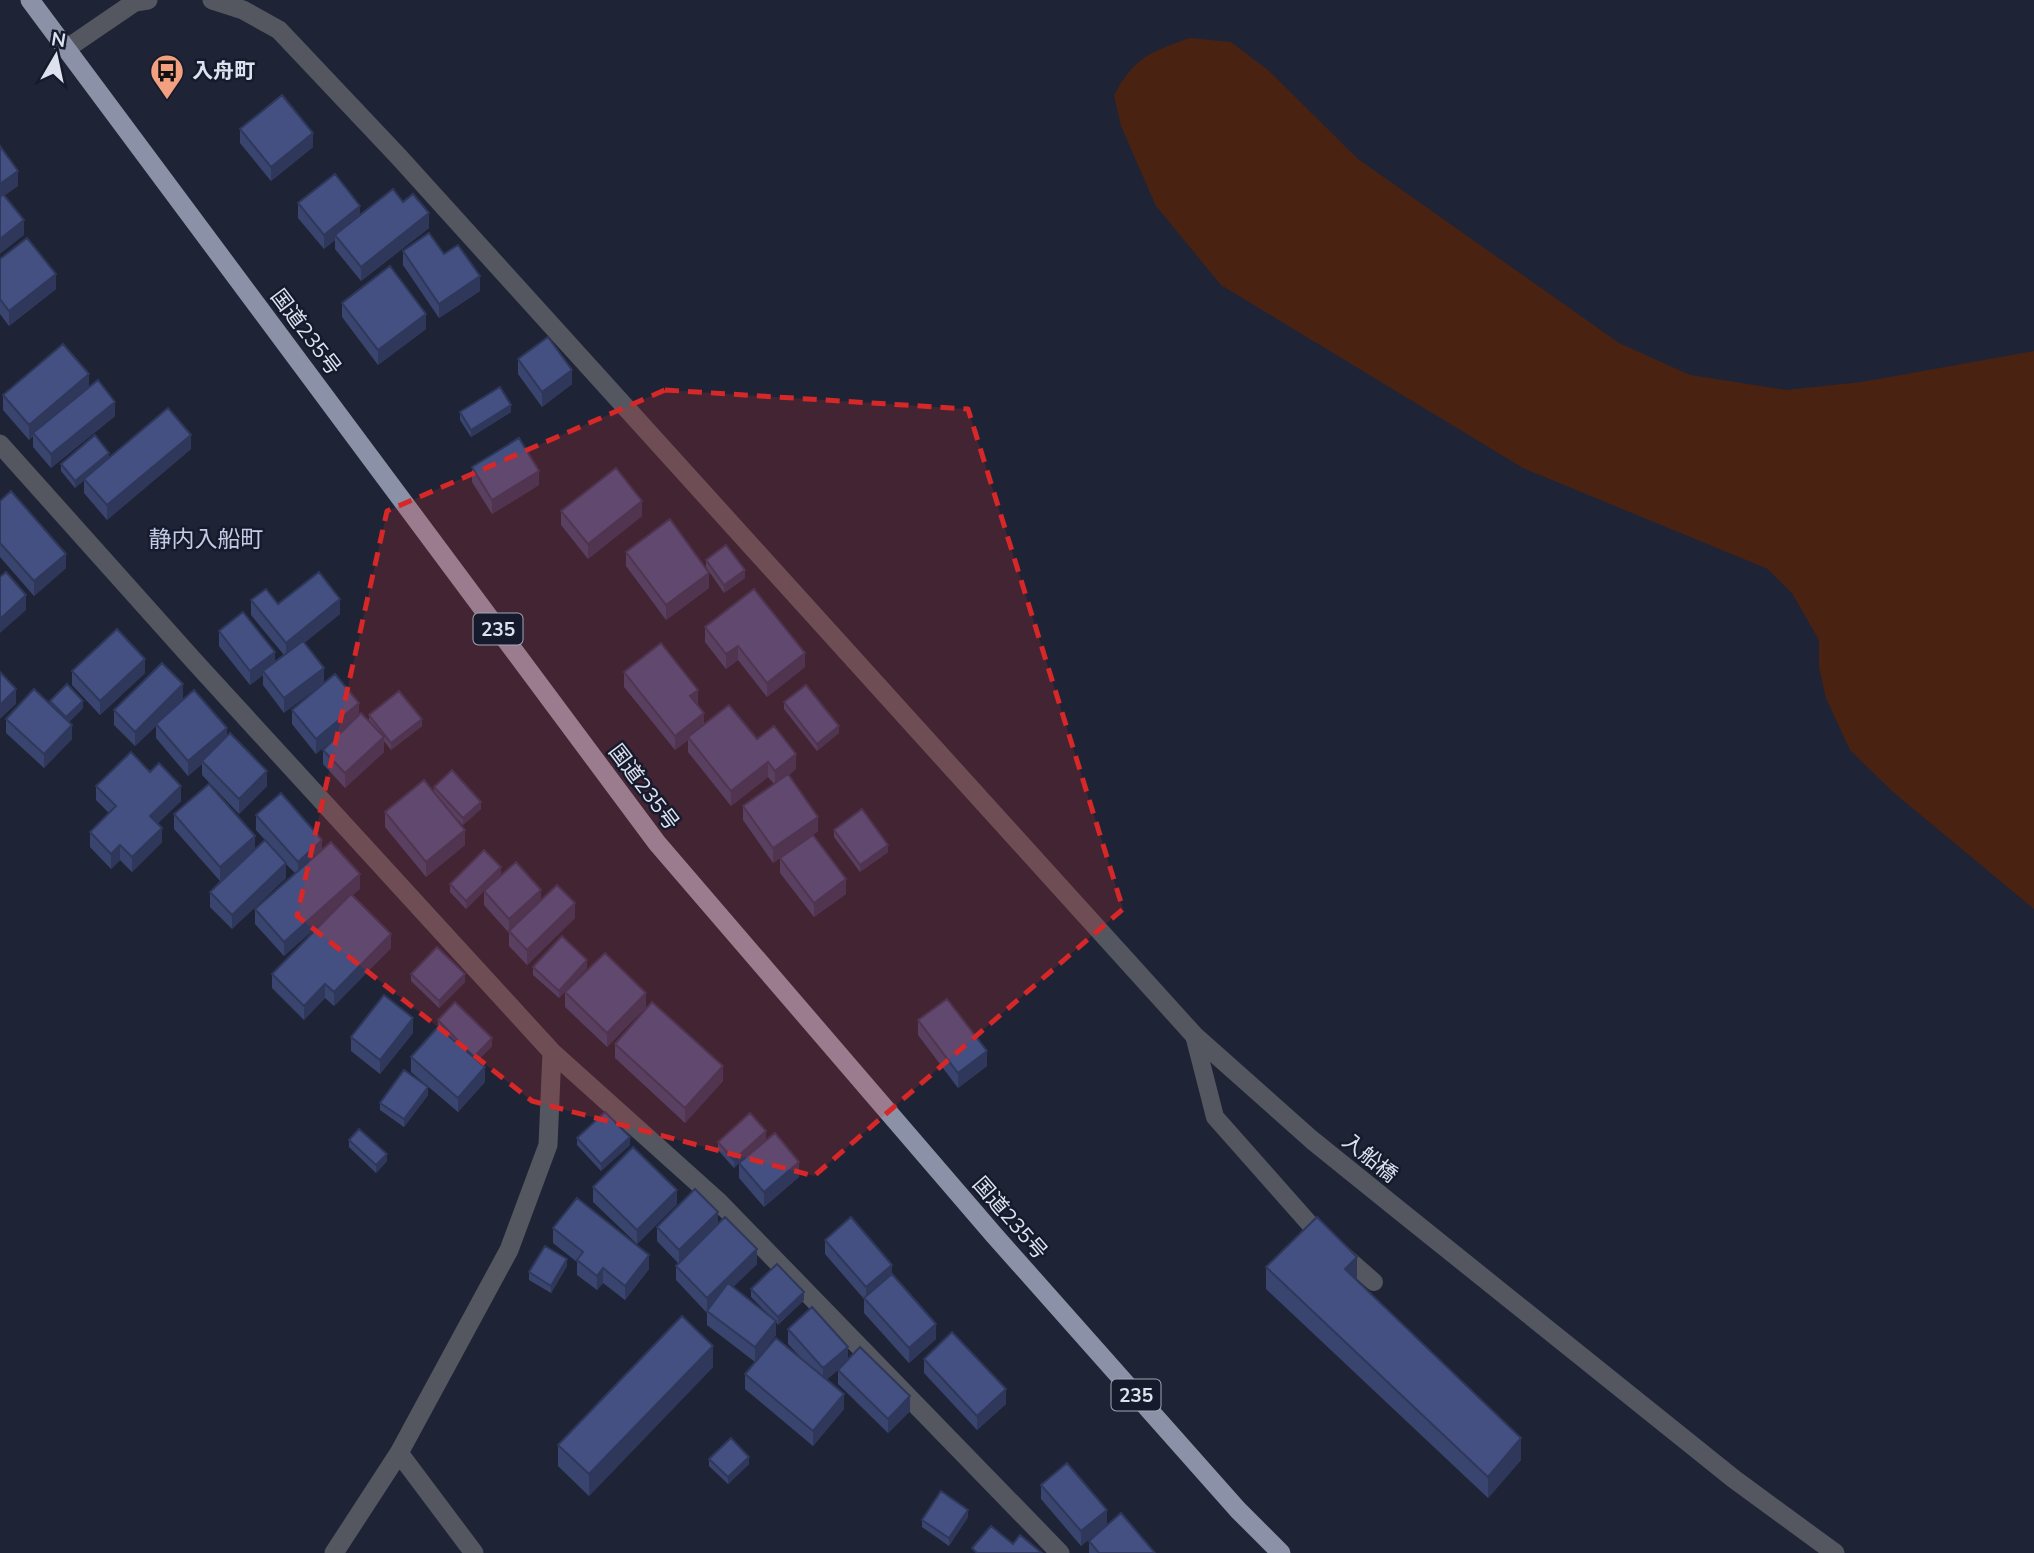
<svg xmlns="http://www.w3.org/2000/svg" width="2034" height="1553" viewBox="0 0 2034 1553" font-family="Mulish,'Noto Sans JP',sans-serif">
  <rect width="100%" height="100%" fill="#1e2436"/>
  <!-- green -->
  <path fill="#4a2212" d="M1190 38 1231 42 1269 71 1358 159 1619 343 1690 375 1786 390 1862 382 2034 351V909L1893 792 1850 750 1826 698 1819 667V640L1792 593 1768 569 1523 468 1221 285 1156 206 1121 126 1114 95C1135 57 1150 52 1190 38Z"/>
  <g fill="none" stroke-linecap="round" stroke-linejoin="round">
    <!-- service -->
    <path stroke="#545760" stroke-width="18" d="M1194 1035 1215 1117 1315 1230 1374 1282"/>
    <!-- minor -->
    <path stroke="#545760" stroke-width="19" d="M0 444 195 662 552 1052 719 1202 1060 1553
      M399 1453 474 1553
      M334 1553 399 1453 509 1250 548 1145 552 1052"/>
    <!-- tertiary -->
    <path stroke="#545760" stroke-width="19" d="M212 0 243 10 279 30 399 157 1194 1035 1312 1140 1400 1211 1734 1479 1835 1553
      M66 49 135 2 148 0"/>
    <!-- trunk -->
    <path stroke="#8b92a8" stroke-width="19" d="M30 0 657 843 994 1235 1238 1510 1281 1553"/>
  </g>
  <!-- wall -->
  <path fill="#3a456f" d="M240 129 313 147 271 181 240 143Z
    M403 202 429 228 361 281 335 249V240L324 249 298 218V203L360 215Z
    M403 251 444 254 480 291 439 318 403 265Z
    M0 259 56 289 9 326 0 314Z
    M342 303 426 329 378 365 342 317Z
    M518 359 572 384 542 407 518 374Z
    M89 388 115 416 51 468 33 447V436L29 440 3 410V395Z
    M460 412H511L471 437 460 420Z
    M191 449 107 520 84 493V480L75 488 61 471V464Z
    M472 467 539 485 492 514 472 482Z
    M0 501 66 568 34 596 0 557Z
    M561 511 642 516 588 559 561 525Z
    M626 552 709 588 666 620 626 566Z
    M706 560 745 578 724 593 706 567Z
    M251 600 340 614 305 642 284 713 263 685V675L250 685 219 646V631L275 662 284 655 251 615Z
    M705 627 805 667 767 697 738 660 726 669 705 642Z
    M72 671 145 673 100 715 72 685Z
    M624 672 698 705 704 725 757 739 796 769 789 775 818 831 813 835 846 894 814 917 780 873V858L802 842 773 863 743 820V806L774 784 768 777 731 806 688 752V740L675 750 624 687Z
    M183 699 173 709 227 736 267 786 239 814 202 775V764L188 776 156 738V726L135 746 114 725V710Z
    M50 701 83 708 69 722 72 739 44 768 6 733V719L50 704Z
    M784 702 839 733 817 751 784 709Z
    M292 710 359 715 369 722V715L422 726 391 750 384 741V752L345 788 323 764V750L336 737 316 754 292 724Z
    M150 772 181 801 158 823 162 842 132 872 120 860 111 869 90 847V832L109 813 96 800V786Z
    M434 787 481 809 463 825 451 813 465 845 426 877 385 827V812L434 792Z
    M174 814 255 849H273L256 830V815L322 849 360 889 352 895 391 948 334 1006 325 998 304 1020 272 988V974L328 916 284 956 255 924V909L295 873 286 864V878L232 929 210 907V892L220 881 174 829Z
    M834 830 888 852 860 872 834 837Z
    M501 874 487 888 541 900 575 918 527 965 509 946V933L484 905V891L466 909 450 892V884Z
    M533 967 587 968 559 998 533 975Z
    M411 974 465 982 439 1008 411 981Z
    M565 992 646 1007 607 1047 565 1007Z
    M438 1020 492 1046 477 1061 485 1082 458 1112 411 1072V1057L438 1027Z
    M918 1020 987 1066 958 1088 918 1035Z
    M413 1033 380 1074 351 1051V1037Z
    M615 1044 723 1081 685 1123 615 1058Z
    M428 1095 404 1127 380 1110V1103Z
    M577 1138 630 1145 601 1171 577 1145Z
    M766 1139 734 1168 718 1150V1142Z
    M349 1140 387 1161 376 1173 349 1147Z
    M739 1163 799 1177 764 1207 739 1178Z
    M593 1187 677 1204 637 1244 593 1202Z
    M718 1224 757 1264 733 1287 770 1316 751 1297V1289L804 1300 778 1325 776 1322V1335L755 1362 707 1325V1313L676 1280V1266L678 1263 657 1241V1227Z
    M553 1228 649 1269 625 1300 603 1283 597 1290 577 1275V1262L553 1243Z
    M825 1240 892 1275 936 1339 909 1363 864 1313V1299L825 1254Z
    M567 1266 551 1293 529 1280V1272Z
    M1266 1267 1357 1278 1356 1279 1521 1460 1488 1498 1266 1289Z
    M788 1329 848 1359 910 1411 888 1433 838 1384V1370L826 1380 844 1409 813 1446 745 1389V1374L803 1360 788 1344Z
    M924 1359 1006 1404 977 1430 924 1373Z
    M713 1367 589 1496 558 1466V1445Z
    M709 1459 749 1464 728 1484 709 1466Z
    M1041 1485 1107 1525 1081 1546 1041 1499Z
    M968 1517 949 1546 922 1527V1520Z
    M1089 1541 1155 1553H1089Z"/>
  <!-- shaded-wall -->
  <path fill="#2f385a" d="M313 133V147L271 181V167Z
    M18 171V186L0 199V184Z
    M360 206V220L335 235V240L324 249V235Z
    M429 213V228L361 281V267Z
    M24 220V235L0 254V239Z
    M56 274V289L9 326V311Z
    M480 276V291L439 318V304Z
    M426 314V329L378 365V350Z
    M572 370V384L542 407V392Z
    M89 374V389L33 433V436L29 440V425Z
    M115 402V416L51 468V454Z
    M511 405V412L471 437V430Z
    M191 435V449L107 520V505Z
    M109 453V460L75 488V481Z
    M539 471V485L492 514V500Z
    M642 501V516L588 559V544Z
    M66 554V568L34 596V581Z
    M745 570V578L724 593V585Z
    M709 573V588L666 620V605Z
    M26 595V610L0 633V619Z
    M340 599V614L286 658V643Z
    M738 646V660L726 669V654Z
    M275 652V666L263 671V675L250 685V671Z
    M805 653V667L767 697V683Z
    M145 659V673L100 715V701Z
    M324 668V683L284 713V698Z
    M183 684V699L135 746V732Z
    M16 689V704L0 719V705Z
    M698 690V705L690 711V696Z
    M83 701V708L66 725V717Z
    M359 703V718L316 754V739Z
    M704 713V728L688 737V740L675 750V736Z
    M422 719V726L391 750V743Z
    M72 725V739L44 768V754Z
    M839 726V733L817 751V744Z
    M227 728V742L202 761V764L188 776V761Z
    M384 737V752L345 788V773Z
    M796 754V769L775 785V771Z
    M768 762V777L731 806V791Z
    M267 771V786L239 814V799Z
    M181 786V801L150 831V816Z
    M481 802V809L463 825V818Z
    M818 817V831L773 863V848Z
    M162 828V842L132 872V857Z
    M465 830V845L426 877V862Z
    M255 836V851L220 881V867Z
    M322 840V854L298 876V862Z
    M120 845V860L111 869V854Z
    M888 845V852L860 872V865Z
    M286 863V878L232 929V915Z
    M501 867V874L466 909V901Z
    M360 874V889L284 956V942Z
    M846 879V894L814 917V903Z
    M541 890V904L509 933V919Z
    M575 903V918L527 965V950Z
    M391 934V948L334 1006V992Z
    M587 960V968L559 998V991Z
    M465 974V982L439 1008V1001Z
    M325 984V998L304 1020V1006Z
    M646 993V1007L607 1047V1033Z
    M413 1018V1033L380 1074V1060Z
    M492 1038V1046L474 1064V1057Z
    M987 1051V1066L958 1088V1073Z
    M723 1066V1081L685 1123V1108Z
    M485 1067V1082L458 1112V1098Z
    M428 1087V1095L404 1127V1119Z
    M766 1131V1139L734 1168V1160Z
    M630 1137V1145L601 1171V1164Z
    M387 1154V1161L376 1173V1165Z
    M799 1162V1177L764 1207V1192Z
    M677 1190V1204L637 1244V1230Z
    M718 1212V1226L679 1264V1250Z
    M757 1249V1264L708 1312 707 1311V1298Z
    M649 1255V1269L625 1300V1286Z
    M1357 1257V1278L1345 1290V1269Z
    M567 1259V1266L551 1293V1286Z
    M892 1265V1280L866 1302V1287Z
    M603 1268V1283L597 1290V1276Z
    M804 1292V1300L778 1325V1317Z
    M776 1321V1335L755 1362V1347Z
    M936 1324V1339L909 1363V1348Z
    M713 1346V1367L589 1496V1474Z
    M848 1347V1361L823 1383V1368Z
    M1006 1389V1404L977 1430V1416Z
    M844 1394V1409L813 1446V1431Z
    M910 1396V1411L888 1433V1419Z
    M1521 1438V1460L1488 1498V1477Z
    M749 1457V1464L728 1484V1477Z
    M968 1510V1517L949 1546V1538Z
    M1107 1510V1525L1081 1546V1531Z"/>
  <!-- building -->
  <path fill="#435081" stroke="#2f385a" stroke-width="2" d="M282 95 313 133 271 167 240 129Z
    M0 146 18 171 0 184Z
    M335 174 360 206 324 235 298 203Z
    M393 189 403 202 413 194 429 213 361 267 335 235Z
    M3 194 24 220 0 239V197Z
    M429 233 444 254 458 245 480 276 439 304 403 251Z
    M27 238 56 274 9 311 0 299V259Z
    M390 266 426 314 378 350 342 303Z
    M548 337 572 370 542 392 518 359Z
    M63 344 89 374 29 425 3 395Z
    M98 380 115 402 51 454 33 433Z
    M500 387 511 405 471 430 460 412Z
    M168 408 191 435 107 505 84 479Z
    M95 435 109 453 75 481 61 464Z
    M519 438 539 471 492 500 472 467Z
    M616 468 642 501 588 544 561 511Z
    M11 491 66 554 34 581 0 543V501Z
    M670 519 709 573 666 605 626 552Z
    M726 545 745 570 724 585 706 560Z
    M6 572 26 595 0 619V577Z
    M319 572 340 599 286 643 251 600 266 589 278 604Z
    M754 589 805 653 767 683 738 646 726 654 705 627Z
    M243 612 275 652 250 671 219 631Z
    M117 629 145 659 100 701 72 671Z
    M303 641 324 668 284 698 263 671Z
    M661 643 698 690 690 696 704 713 675 736 624 672Z
    M162 663 183 684 135 732 114 710Z
    M0 672 16 689 0 705Z
    M335 674 359 703 316 739 292 710Z
    M67 684 83 701 66 717 50 701Z
    M806 685 839 726 817 744 784 702Z
    M34 689 72 725 44 754 6 719Z
    M194 690 227 728 188 761 156 724Z
    M399 691 422 719 391 743 369 715Z
    M729 705 757 739 774 726 796 754 775 771 768 762 731 791 688 737Z
    M361 713 384 737 345 773 323 750Z
    M230 733 267 771 239 799 202 761Z
    M131 752 150 772 159 763 181 786 150 816 162 828 132 857 120 845 111 854 90 832 116 806 96 786Z
    M452 770 481 802 463 818 434 787Z
    M788 774 818 817 773 848 743 806Z
    M424 780 465 830 426 862 385 812Z
    M209 784 255 836 220 867 174 814Z
    M281 793 322 840 298 862 256 815Z
    M862 809 888 845 860 865 834 830Z
    M813 835 846 879 814 903 780 858Z
    M265 840 286 863 232 915 210 892Z
    M331 842 360 874 284 942 255 909Z
    M484 850 501 867 466 901 450 884Z
    M516 862 541 890 509 919 484 891Z
    M557 885 575 903 527 950 509 931Z
    M351 894 391 934 334 992 325 984 304 1006 272 974Z
    M562 936 587 960 559 991 533 967Z
    M437 947 465 974 439 1001 411 974Z
    M605 953 646 993 607 1033 565 992Z
    M384 995 413 1018 380 1060 351 1037Z
    M947 999 987 1051 958 1073 918 1020Z
    M455 1002 492 1038 474 1057 438 1020Z
    M652 1002 723 1066 685 1108 615 1044Z
    M438 1027 485 1067 458 1098 411 1057Z
    M404 1070 428 1087 404 1119 380 1103Z
    M605 1112 630 1137 601 1164 577 1138Z
    M750 1113 766 1131 734 1160 718 1142Z
    M359 1129 387 1154 376 1165 349 1140Z
    M775 1133 799 1162 764 1192 739 1163Z
    M633 1147 677 1190 637 1230 593 1187Z
    M695 1189 718 1212 679 1250 657 1227Z
    M577 1198 649 1255 625 1286 603 1268 597 1276 577 1260 583 1252 553 1228Z
    M725 1217 757 1249 707 1298 676 1266Z
    M851 1217 892 1265 866 1287 825 1240Z
    M1317 1217 1357 1257 1345 1269 1521 1438 1488 1477 1266 1267Z
    M545 1246 567 1259 551 1286 529 1272Z
    M777 1264 804 1292 778 1317 751 1289Z
    M892 1274 936 1324 909 1348 864 1298Z
    M728 1283 776 1321 755 1347 707 1311Z
    M812 1307 848 1347 823 1368 788 1329Z
    M682 1316 713 1346 589 1474 558 1445Z
    M952 1332 1006 1389 977 1416 924 1359Z
    M776 1338 844 1394 813 1431 745 1374Z
    M860 1347 910 1396 888 1419 838 1370Z
    M731 1438 749 1457 728 1477 709 1459Z
    M1067 1463 1107 1510 1081 1531 1041 1485Z
    M941 1491 968 1510 949 1538 922 1520Z
    M1121 1513 1155 1553H1099L1089 1541Z
    M991 1526 1013 1544 1020 1535 1042 1553H977L972 1548Z"/>
  <!-- marked area -->
  <path fill="#d62828" fill-opacity="0.2" stroke="#d62828" stroke-width="5" stroke-dasharray="14 9" stroke-linejoin="round" d="M665 390 968 409 1123 909 814 1176 532 1101 297 916 387 511Z"/>
  <!-- icons -->
  <defs>
    <g id="bus-pin" transform="scale(1.75)"><path d="M0 17L-7.5 6A9.5 9.5 0 1 1 7.5 6Z" fill="#f2a080" stroke="#151a2c"/><path d="M-5-6H5V4H4V6H2V4H-2V6H-4V4H-5ZM-3.5-4V0h7V-4ZM-3.5 1.2v1.5H-2V1.2ZM2 1.2v1.5H3.5V1.2Z" fill="#111"/></g>
  </defs>
  <g fill-rule="evenodd">
    <use href="#bus-pin" x="167" y="71"/>
  </g>
  <g text-anchor="middle" stroke-width="5" stroke-linejoin="round" paint-order="stroke">
    <!-- shield labels -->
    <g fill="#151a2c" stroke="#a2a6b4" stroke-width="2">
      <rect x="473.5" y="613.5" width="49" height="31" rx="5"/>
      <rect x="1111.5" y="1379.5" width="49" height="31" rx="5"/>
    </g>
    <g font-size="19" font-weight="bold" fill="#dee2ef">
      <text x="498" y="636">235</text>
      <text x="1136" y="1402">235</text>
    </g>
    <!-- poi labels -->
    <g font-size="21" font-weight="bold" fill="#dee2ef" stroke="#151a2c" text-anchor="start">
      <text x="192" y="78">入舟町</text>
    </g>
    <!-- street labels -->
    <g font-size="21" fill="#dee2ef" stroke="#151a2c">
      <text transform="translate(306 332) rotate(53)" y="7">国道235号</text>
      <text transform="translate(644 787) rotate(53)" y="7">国道235号</text>
      <text transform="translate(1370 1158) rotate(39)" y="7">入船橋</text>
      <text transform="translate(1010 1218) rotate(49)" y="7">国道235号</text>
    </g>
    <!-- neighbourhood labels -->
    <g font-size="23" fill="#c4cce5" stroke="#151a2c">
      <text x="206" y="547">静内入船町</text>
    </g>
  </g>
  <!-- north arrow -->
  <g transform="translate(56 56) rotate(9)" stroke="#151a2c" stroke-width="5" paint-order="stroke">
  <path d="M0-5L12 26L0 18L-12 26Z" fill="#dee2ef"/>
  <text y="-10" font-size="19" font-weight="bold" text-anchor="middle" fill="#dee2ef">N</text>
  </g>
</svg>
